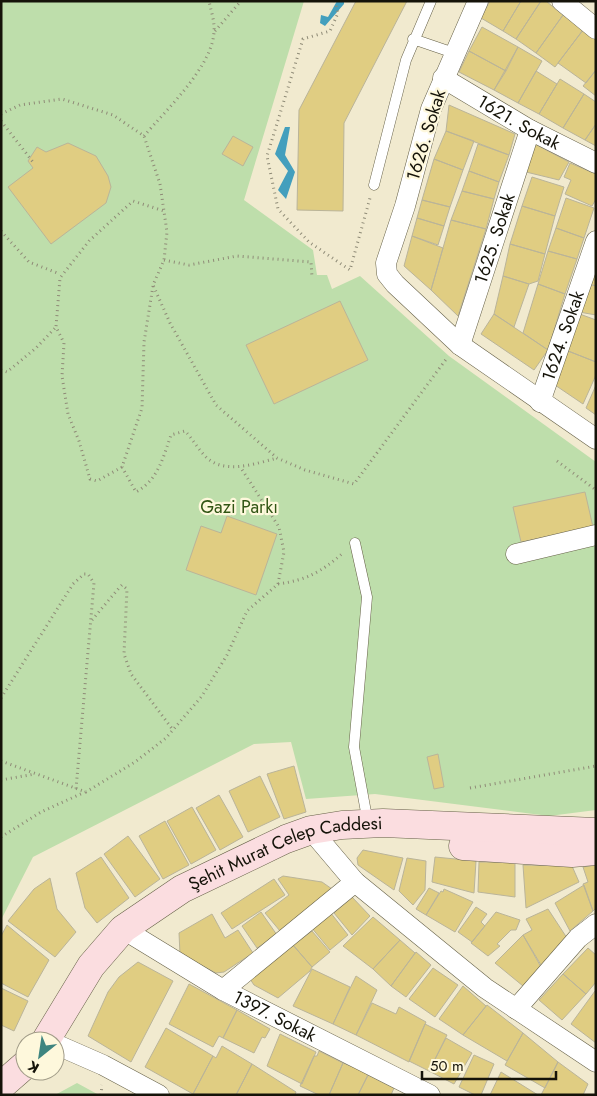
<svg xmlns="http://www.w3.org/2000/svg" width="597" height="1096" viewBox="0 0 597 1096" font-family="Jost,sans-serif">
  <rect width="100%" height="100%" fill="#f1eacf"/>
  <!-- green -->
  <path fill="#bedeab" d="M1 1H304L244 200 313 250 317 275H327L332 289 360 276 449 356 596 462V810L549 816 375 794 306 799 291 742 254 744 33 857 1 920Z
    M77 1083 99 1095H55Z"/>
  <!-- water -->
  <path fill="#439fbd" d="M337 1H344V4L325 26 320 23 321 15 328 17Z
    M285 127H290L285 155 295 172 286 199 278 190 288 171 275 154Z"/>
  <!-- building -->
  <path fill="#e0cd82" stroke="#bab499" d="M356 1H407L344 123 343 211 297 210 299 110Z
    M490 1H521L503 31 481 18Z
    M521 1H541L516 39 503 31Z
    M541 1H546L563 15 536 53 516 39Z
    M563 15 583 30 555 67 536 53Z
    M482 27 518 47 506 71 469 51Z
    M583 30 596 40V70L586 83 558 63Z
    M518 47 542 61 518 103 494 90Z
    M469 51 506 71 494 90 459 72Z
    M596 70V96L583 86Z
    M536 71 557 84 539 114 518 103Z
    M560 79 584 94 563 128 539 114Z
    M584 94 596 102V124L585 140 563 128Z
    M449 105 515 134 509 155 446 131Z
    M596 124V146L585 140Z
    M446 131 474 141 463 170 434 159Z
    M233 136 253 147 243 166 222 154Z
    M68 143 96 156 108 176 111 187 106 203 51 244 8 187 33 168 28 161 37 147 46 152Z
    M533 143 569 162 559 180 526 172Z
    M478 144 509 155 499 182 469 171Z
    M434 159 463 170 450 207 422 200Z
    M570 163 596 174V199L592 206 565 194 571 180 564 177Z
    M469 171 499 182 494 199 462 191Z
    M532 177 564 187 555 216 522 206Z
    M462 191 494 199 486 229 451 220Z
    M566 198 594 208 584 238 556 228Z
    M422 200 450 207 444 226 417 218Z
    M522 206 555 216 545 254 510 244Z
    M417 218 444 226 438 245 412 236Z
    M451 220 486 229 458 316 431 290Z
    M556 228 584 238 577 259 548 251Z
    M412 236 443 248 431 290 404 266Z
    M510 244 545 254 538 281 529 284 503 276Z
    M548 251 577 259 565 294 538 284Z
    M596 265V286L589 284Z
    M503 276 529 284 514 327 494 314Z
    M538 284 565 294 548 350 523 333Z
    M589 284 596 286V315L579 312Z
    M340 301 368 360 274 404 246 345Z
    M577 313 596 320V362L563 349Z
    M494 314 548 350 534 370 481 334Z
    M563 349 596 362V375L583 404 552 383Z
    M596 385V415L586 408Z
    M585 492 593 527 521 542 513 507Z
    M227 516 277 534 256 595 186 570 201 526 221 533Z
    M438 754 444 787 434 789 427 757Z
    M294 766 306 812 284 819 267 774Z
    M260 776 280 817 248 832 229 791Z
    M219 795 243 837 220 850 196 808Z
    M192 807 216 850 191 864 167 821Z
    M165 821 189 865 163 879 139 836Z
    M128 836 160 879 135 897 104 854Z
    M363 850 403 858 394 890 358 865 357 858Z
    M101 857 129 898 97 923 85 908 76 873Z
    M435 857 476 861 474 893 432 882Z
    M407 858 426 861 425 890 413 905 399 891Z
    M479 862H515V897L478 892Z
    M523 865 572 866 579 882 526 908Z
    M596 865V908L593 911 583 884 588 882 583 867Z
    M283 876 322 882 332 889 280 931 265 913 289 895 278 879Z
    M50 878 57 909 76 932 55 957 8 921 34 889Z
    M274 879 285 895 232 929 221 913Z
    M584 885 593 911 570 931 555 903Z
    M429 888 439 893 426 915 416 909Z
    M444 889 473 902 455 932 426 915 441 891 443 892Z
    M352 897 370 916 352 935 334 913Z
    M476 907 487 914 481 922 485 926 472 942 458 932Z
    M548 909 567 938 541 965 523 935 532 930 526 919Z
    M261 912 277 935 257 948 242 926Z
    M330 912 348 935 330 950 311 927Z
    M496 912 520 920 516 930H511L497 944 500 946 488 956 471 943Z
    M212 914 225 938 238 930 253 953 224 972 216 973 180 954 179 933Z
    M373 917 400 940 373 969 343 946Z
    M7 925 49 960 28 997 1 983V936Z
    M312 931 330 952 312 967 293 945Z
    M523 935 541 967 523 986 495 963Z
    M400 940 415 953 391 986 373 969Z
    M293 945 312 967 310 971 278 998 254 985 250 979Z
    M588 948 596 955V982L586 994 563 974Z
    M416 952 431 965 406 997 391 986Z
    M138 962 173 981 131 1062 88 1036 108 992 119 977Z
    M433 968 458 985 435 1017 409 999Z
    M312 969 350 987 333 1024 293 1006Z
    M563 974 586 994 562 1020 539 1000Z
    M356 976 377 990 356 1035 333 1024Z
    M189 984 237 1010 223 1038 219 1036 213 1047 169 1024Z
    M463 986 486 1006 463 1035 439 1019Z
    M1 988 28 1001 14 1031 1 1025Z
    M595 991 596 992V1043L571 1024Z
    M372 1003 396 1014 399 1007 426 1022 409 1062 356 1035Z
    M487 1005 523 1033 507 1061 463 1035Z
    M237 1010 270 1029 265 1038 262 1037 254 1053 223 1038Z
    M425 1024 447 1035 429 1071 409 1061Z
    M166 1028 213 1056 193 1094 145 1067Z
    M523 1033 558 1062 545 1088 505 1065Z
    M280 1034 316 1052 302 1084 267 1066Z
    M446 1038 472 1053 454 1084 429 1071Z
    M222 1046 252 1064 236 1095 193 1094 213 1056 216 1058Z
    M319 1051 343 1063 329 1095H319L300 1086 314 1056H317Z
    M474 1055 494 1064 481 1095H475L459 1087Z
    M558 1062 588 1084 583 1095H541Z
    M343 1063 353 1067 354 1065 368 1075 358 1095H329Z
    M252 1064 296 1092 295 1095H236Z
    M501 1072 538 1095H490Z
    M368 1075 394 1088 391 1095H358Z"/>
  <g fill="none" stroke-linecap="round" stroke-linejoin="round">
    <!-- lane casing -->
    <g stroke="#666148" stroke-width="11">
      <path id="lane" d="M413 39 454 53
        M374 185 406 60 431 1
        M355 543 367 597 354 747 368 823"/>
    </g>
    <!-- street casing -->
    <g stroke="#666148" stroke-width="21">
      <g id="street">
        <path d="M478 1 431 109 405 206 386 263 387 274 395 284 460 345 596 439"/>
        <path d="M562 1 596 29"/>
        <path id="s1" d="M443 78 530 130 596 163"/>
        <path id="s2" d="M460 345 530 130"/>
        <path id="s3" d="M540 402 596 241"/>
        <path d="M516 554 596 535"/>
        <path d="M311 830 355 882 485 988 596 1062"/>
        <path id="s4" d="M123 929 223 990 430 1095"/>
        <path d="M223 990 355 882"/>
        <path d="M516 1009 578 938 596 924"/>
        <path d="M55 1044 103 1065 159 1095"/>
      </g>
    </g>
    <!-- secondary casing -->
    <g stroke="#666148" stroke-width="29">
      <g id="secondary">
        <path d="M463 846 572 853 596 851"/>
        <path id="s5" d="M46 1040 91 966 123 929 182 889 286 839 311 830 342 825 383 823 596 832"/>
        <path d="M1 1086 25 1065"/>
      </g>
    </g>
    <!-- path -->
    <path stroke="#8f8b77" stroke-width="3" stroke-dasharray="1 4" stroke-linecap="butt" d="M335 1 338 13 330 31 303 39 267 156 278 209 309 242 350 270 370 198
      M215 31 241 1
      M1 114 20 105 62 99 113 115 144 136 160 184 167 232 164 260 153 285 170 323 216 405 277 458 305 470 354 484 447 358
      M1 121 33 162
      M144 136C166 110 212 67 214 32 215 22 211 11 209 1
      M1 231 29 262 60 274
      M164 260 189 265 237 256 311 262 312 277
      M153 286 144 342 142 408 122 467 136 492C158 480 163 458 171 435L185 431C192 438 198 449 205 456 223 475 255 464 277 458
      M1 370 7 372 36 348 56 327
      M557 461 596 490
      M122 467 97 481 90 479 79 441 68 414 62 376 64 343 56 327 60 278 89 241 133 201 164 211
      M278 584C307 580 321 572 343 553
      M92 620 119 588 122 585 127 589 124 654 131 674 173 730
      M1 698 73 584 84 574H88L94 583 76 789
      M1 761 86 792 135 762 166 738 202 696 227 655 247 611 278 584 284 552 279 527 241 468
      M1 780 35 774
      M470 788 596 766
      M1 837 41 812 85 792
      M101 1095 102 1085"/>
    <!-- lane -->
    <use href="#lane" stroke="#fff" stroke-width="10"/>
    <!-- street -->
    <use href="#street" stroke="#fff" stroke-width="20"/>
    <!-- secondary -->
    <use href="#secondary" stroke="#fbdde0" stroke-width="28"/>
  </g>
  <g text-anchor="middle" stroke-width="4.5" stroke-linejoin="round" paint-order="stroke">
    <!-- street labels -->
    <g font-size="18" fill="#151309" stroke="#fef8dc">
      <text dy="6" stroke="none"><textPath href="#s1" startOffset="88">1621. Sokak</textPath></text>
      <text transform="translate(426 135) rotate(-73)" y="6">1626. Sokak</text>
      <text dy="6" stroke="none"><textPath href="#s2" startOffset="112">1625. Sokak</textPath></text>
      <text dy="6" stroke="none"><textPath href="#s3" startOffset="70">1624. Sokak</textPath></text>
      <text dy="6" stroke="none"><textPath href="#s5" startOffset="318">Şehit Murat Celep Caddesi</textPath></text>
      <text dy="6" stroke="none"><textPath href="#s4" startOffset="175">1397. Sokak</textPath></text>
    </g>
    <!-- park labels -->
    <g font-size="18" fill="#315514" stroke="#fef8dc">
      <text x="239" y="513">Gazi Parkı</text>
    </g>
  </g>
  <!-- border -->
  <rect width="597" height="1096" fill="none" stroke="#151309" stroke-width="5"/>
  <!-- north arrow -->
  <g transform="translate(40 1056) rotate(210)"><circle r="24" fill="#fef8dc" stroke="#a19c88"/>
  <path d="M0-4L9 19L0 12L-9 19Z" fill="#3e857f"/>
  <text y="-8" font-size="14" font-weight="bold" text-anchor="middle" fill="#151309">K</text>
  </g>
  <!-- scale -->
  <path d="M422 1071v8h134v-8" fill="none" stroke="#151309" stroke-width="2.5"/>
  <text x="430" y="1071" font-size="15" fill="#151309" stroke="#fef8dc" stroke-width="4" paint-order="stroke">50 m</text>
</svg>
